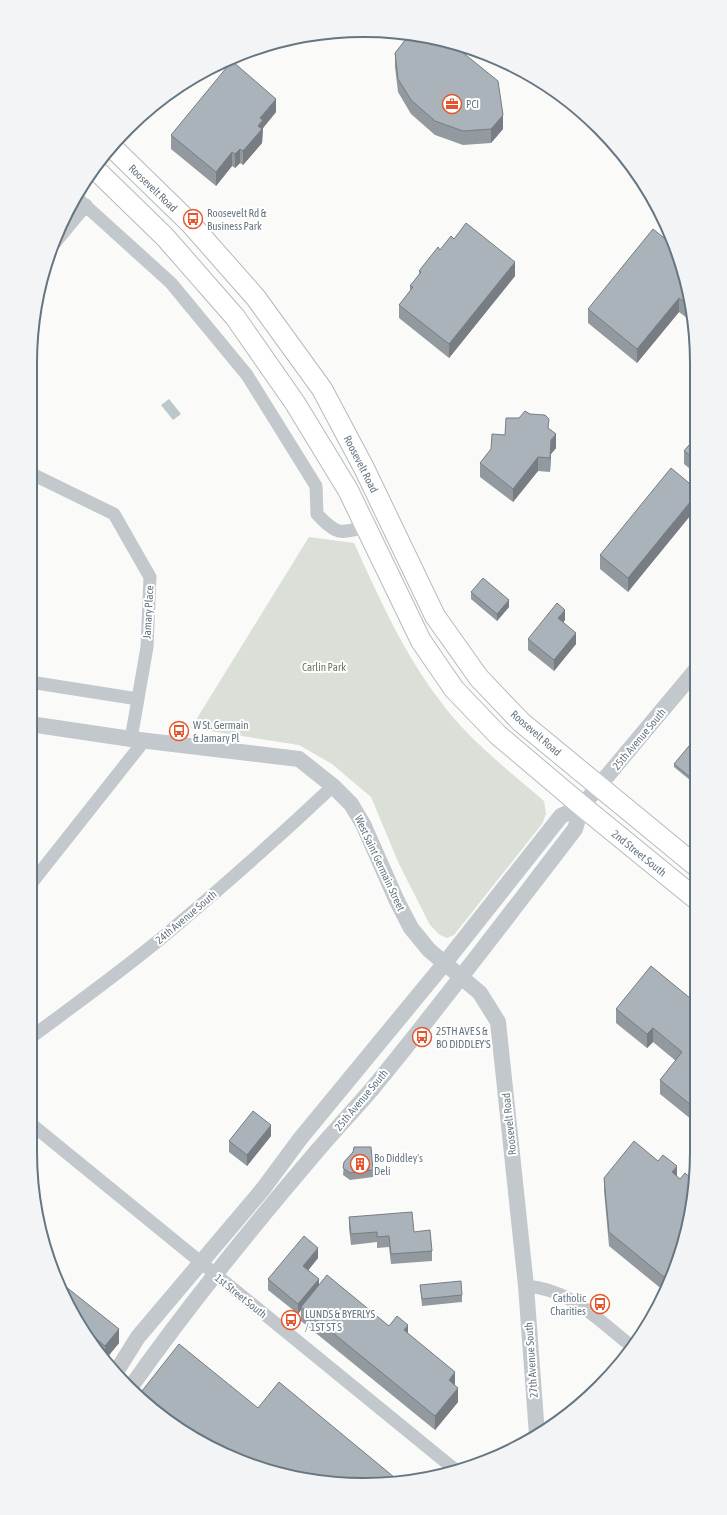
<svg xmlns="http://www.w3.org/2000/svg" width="727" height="1515" viewBox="0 0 727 1515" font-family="'Asap Condensed',sans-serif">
  <rect width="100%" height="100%" fill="#fafaf8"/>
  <!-- green -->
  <path fill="#dadfd7" d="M309 537 354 543C379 598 404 654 441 702 469 740 508 770 544 801L546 814 542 824 454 935 447 938 440 935 430 925 399 864 371 797 332 764 299 745 191 728Z"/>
  <!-- water -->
  <path fill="#bbc7cb" d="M169 399 181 414 173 420 161 405Z"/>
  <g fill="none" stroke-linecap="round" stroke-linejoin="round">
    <!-- primary casing -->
    <g stroke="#b5babe" stroke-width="22">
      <path id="primary" d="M112 147 190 223 256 298 322 389 364 468 435 616 479 678 521 722 696 866
        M94 168 165 237 235 317 295 403 348 490 421 641 454 689 498 735 582 806 696 899"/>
    </g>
    <!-- minor -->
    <path stroke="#c3c8cc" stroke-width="13" d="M76 197 171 283 247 375 316 486 317 514C336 534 339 535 366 526
      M53 245 86 205
      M30 473 114 514 150 577 147 647 131 739
      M30 682 138 699
      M30 885 144 741
      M30 1038C77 1003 125 969 170 931 226 884 280 836 333 786
      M30 1123 453 1468
      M526 1286C570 1289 597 1319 630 1345"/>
    <!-- tertiary -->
    <path stroke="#c3c8cc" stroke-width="16" d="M30 724 131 739 299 759 333 786 351 804 363 824 397 901 411 928 429 950 480 993 498 1022 526 1286 537 1435
      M116 1372 138 1337 263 1189 300 1139 444 964 561 816 582 806
      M130 1388C188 1306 252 1227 317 1151 335 1130 354 1110 372 1089 442 1004 508 916 575 829L582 806 695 671"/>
    <!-- primary -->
    <use href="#primary" stroke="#fff" stroke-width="20"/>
  </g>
  <!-- wall -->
  <path fill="#929a9f" d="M395 53 503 129 491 143 463 145 435 135 411 114 398 92 395 67Z
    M276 112 263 128 262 143 243 165 240 163 235 168 232 166 216 186 171 149V135Z
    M674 246 692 312 687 318 679 312 637 363 588 323V309Z
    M440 250 515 276 449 358 399 318V305L410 291V286L419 275V271Z
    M549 429 556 448 551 454 550 472 538 471 513 502 480 477V463L491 449 505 435Z
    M695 438V473L684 464V451Z
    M695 488 628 592 600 569V555Z
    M471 592 509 607 497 621 471 599Z
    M565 620 563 622 576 644 554 671 528 650V639Z
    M696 741V785L674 767V764Z
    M696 1003 697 1124 660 1094V1080L676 1061 653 1042 647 1048 616 1023V1009Z
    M271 1136 247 1166 229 1152V1141Z
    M353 1152 373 1170V1177L350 1180 343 1175 344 1162Z
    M604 1178 672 1279 664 1291 609 1246 604 1191Z
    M349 1217 414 1232 432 1251V1261L391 1264 389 1247 377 1248V1242L351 1245 349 1228Z
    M318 1258 308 1270 319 1286 389 1326 408 1333 455 1386 458 1402 435 1430 301 1321V1310L298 1314 268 1290V1279Z
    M60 1282 119 1343 105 1360 99 1355Z
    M420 1285 462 1295V1302L422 1306Z"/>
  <!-- shaded-wall -->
  <path fill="#777d82" d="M276 99V112L263 128 262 143 243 165V151L260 118Z
    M503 115V129L491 143V129Z
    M240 149V163L235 168V154Z
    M232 152V166L216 186V172Z
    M515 262V276L449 358V344Z
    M679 298V312L637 363V349Z
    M689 302 692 312 687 318V304Z
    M556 434V448L551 454 550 472V458L551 440Z
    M538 457V471L513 502V489Z
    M695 496V510L628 592V578Z
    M509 600V607L497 621V614Z
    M565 610V620L558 629V618Z
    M576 633V644L554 671V660Z
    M653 1028V1042L647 1048V1034Z
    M271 1125V1136L247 1166V1155Z
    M677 1166V1180L672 1172Z
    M318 1248V1258L303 1277V1266Z
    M319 1279V1289L301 1307V1310L298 1314V1304Z
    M408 1325V1339L404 1330Z
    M119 1329V1343L105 1360V1346Z
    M455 1372V1386L449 1380Z
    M458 1388V1402L435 1430V1416Z"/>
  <!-- building -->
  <path fill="#aab3b9" stroke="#777d82" d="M424 36H429L451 43 498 81 503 115 491 129 463 131 435 121 411 100 398 79 395 53 406 39Z
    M232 61 276 99 260 118 263 120 258 126 262 129 243 151 240 149 235 154 232 152 216 172 171 135Z
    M466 223 515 262 449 344 399 305 413 287 410 286 421 272 419 271 438 247 440 250 451 236 454 239Z
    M653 229 674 246 689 302 687 304 679 298 637 349 588 309Z
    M525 411 530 414 545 415 549 419 548 428 556 434 551 440 550 458 538 457 513 489 480 463 491 449 492 434 505 435 506 418H519Z
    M695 438V459L684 451Z
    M671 468 695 488V496L628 578 600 555Z
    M483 578 509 600 497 614 471 592Z
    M557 603 565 610 558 618 576 633 554 660 528 639Z
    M694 740 696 741V782L674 764Z
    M651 966 696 1003 697 1110 660 1080 682 1052 653 1028 647 1034 616 1009Z
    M253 1111 271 1125 247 1155 229 1141Z
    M634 1141 658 1161 663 1155 677 1166 672 1172 680 1179 685 1173 694 1181 693 1188V1189L691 1217 672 1279 670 1282 609 1232 604 1178Z
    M354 1147H371L373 1170 350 1173 343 1168 344 1162 353 1152Z
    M412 1212 414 1232 430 1230 432 1251 391 1254 389 1236 377 1237V1232L351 1234 349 1217Z
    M304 1236 318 1248 303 1266 319 1279 298 1304 268 1279Z
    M327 1275 389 1326 397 1316 408 1325 404 1330 455 1372 449 1380 458 1388 435 1416 301 1307Z
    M461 1281 462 1295 422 1299 420 1285Z
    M60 1282 119 1329 105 1346 86 1330Z
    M179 1344 258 1408 279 1382 400 1482 298 1479 197 1440 143 1402 138 1396Z"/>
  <!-- icons -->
  <defs>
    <g id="office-ring" transform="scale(1)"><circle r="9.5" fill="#fff" stroke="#e4572e" stroke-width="1.5"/><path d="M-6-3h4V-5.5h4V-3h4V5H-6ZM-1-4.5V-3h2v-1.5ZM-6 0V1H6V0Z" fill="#e4572e"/></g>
    <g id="bus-ring" transform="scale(1)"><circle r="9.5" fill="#fff" stroke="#e4572e" stroke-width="1.5"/><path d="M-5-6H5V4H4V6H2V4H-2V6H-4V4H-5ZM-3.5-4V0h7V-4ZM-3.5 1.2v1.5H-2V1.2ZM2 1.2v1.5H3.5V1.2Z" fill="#e4572e"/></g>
    <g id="building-ring" transform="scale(1)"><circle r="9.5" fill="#fff" stroke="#e4572e" stroke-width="1.5"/><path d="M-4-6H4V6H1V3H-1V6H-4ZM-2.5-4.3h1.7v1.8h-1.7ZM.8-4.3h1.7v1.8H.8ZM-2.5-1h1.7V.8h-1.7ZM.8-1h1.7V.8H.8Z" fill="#e4572e"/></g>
  </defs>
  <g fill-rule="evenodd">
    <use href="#office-ring" x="452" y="104"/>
    <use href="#bus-ring" x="193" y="219"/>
    <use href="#bus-ring" x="179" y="731"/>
    <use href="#bus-ring" x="422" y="1037"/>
    <use href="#building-ring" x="360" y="1164"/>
    <use href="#bus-ring" x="600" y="1304"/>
    <use href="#bus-ring" x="291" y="1320"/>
  </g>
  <g text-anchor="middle" stroke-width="4" stroke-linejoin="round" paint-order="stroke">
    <!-- poi labels -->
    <g font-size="11" fill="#657683" stroke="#fff" text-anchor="start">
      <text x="466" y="108">PCI</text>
      <text x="207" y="217">Roosevelt Rd &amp;<tspan x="207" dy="13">Business Park</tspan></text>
      <text x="193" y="729">W St. Germain<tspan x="193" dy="13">&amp; Jamary Pl</tspan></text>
      <text x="436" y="1035">25TH AVE S &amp;<tspan x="436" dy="13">BO DIDDLEY'S</tspan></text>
      <text x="374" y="1162">Bo Diddley's<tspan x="374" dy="13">Deli</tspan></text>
      <text x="586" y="1302" text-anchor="end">Catholic<tspan x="586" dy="13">Charities</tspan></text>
      <text x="305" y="1318">LUNDS &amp; BYERLYS<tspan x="305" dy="13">/ 1ST ST S</tspan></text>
    </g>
    <!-- street labels -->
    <g font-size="11" fill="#657683" stroke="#fff">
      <text transform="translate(153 188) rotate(44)" y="4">Roosevelt Road</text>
      <text transform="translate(361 464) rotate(63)" y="4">Roosevelt Road</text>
      <text transform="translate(148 612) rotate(-87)" y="4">Jamary Place</text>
      <text transform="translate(536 733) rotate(41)" y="4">Roosevelt Road</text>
      <text transform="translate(639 739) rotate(-50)" y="4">25th Avenue South</text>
      <text transform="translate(639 853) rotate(39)" y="4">2nd Street South</text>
      <text transform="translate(380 863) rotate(65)" y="4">West Saint Germain Street</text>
      <text transform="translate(186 917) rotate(-40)" y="4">24th Avenue South</text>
      <text transform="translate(361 1100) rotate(-50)" y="4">25th Avenue South</text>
      <text transform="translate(509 1124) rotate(-96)" y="4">Roosevelt Road</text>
      <text transform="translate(241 1296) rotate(39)" y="4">1st Street South</text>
      <text transform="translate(531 1360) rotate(-94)" y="4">27th Avenue South</text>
    </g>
    <!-- park labels -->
    <g font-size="11" fill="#687a64" stroke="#fff">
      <text x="324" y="671">Carlin Park</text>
    </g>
  </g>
  <!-- crop -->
  <path d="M0 0H727V1515H0ZM363 37H364A326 326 0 0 1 690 363V1152A326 326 0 0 1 364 1478H363A326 326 0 0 1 37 1152V363A326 326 0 0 1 363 37Z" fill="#f3f4f5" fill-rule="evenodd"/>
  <path fill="none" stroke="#657683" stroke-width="2" d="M363 37H364A326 326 0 0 1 690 363V1152A326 326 0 0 1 364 1478H363A326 326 0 0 1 37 1152V363A326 326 0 0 1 363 37Z"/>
</svg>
